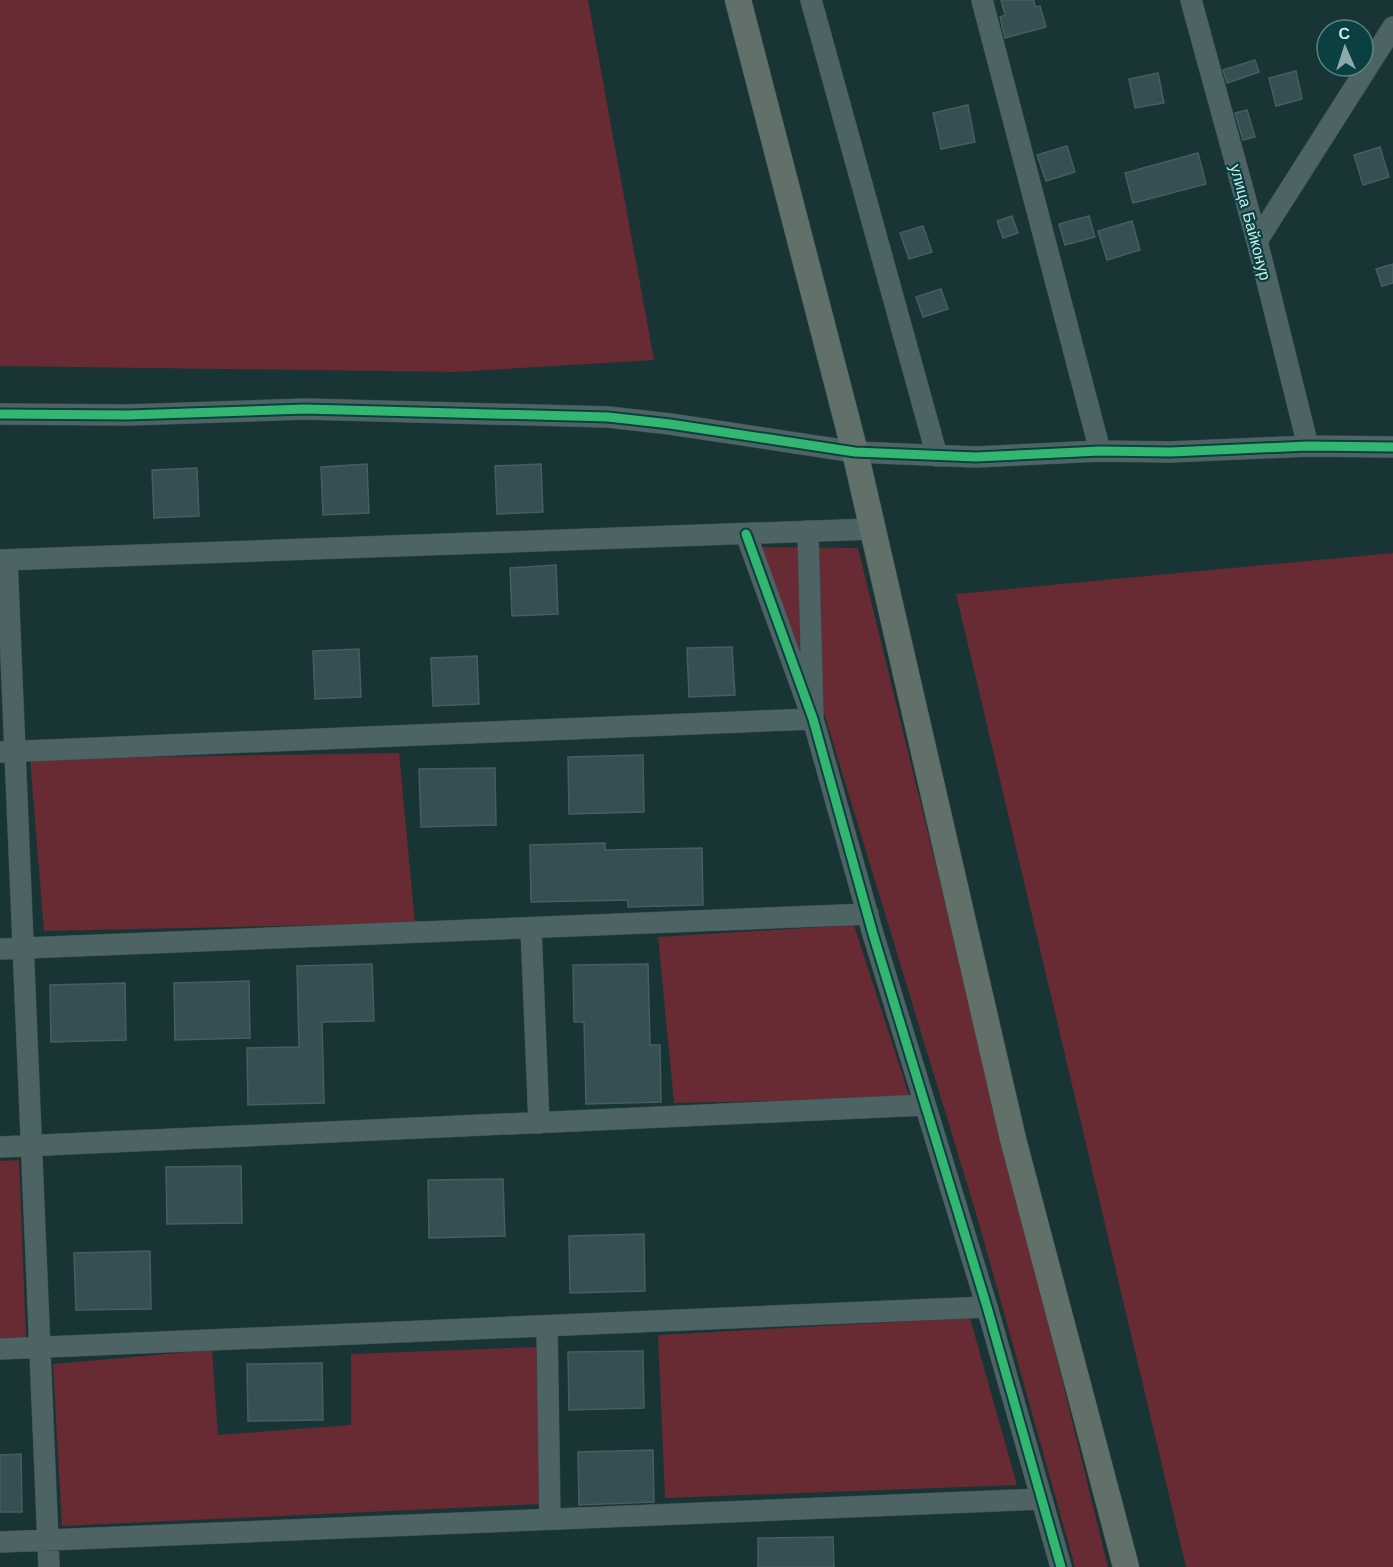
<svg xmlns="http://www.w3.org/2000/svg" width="1393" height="1567" viewBox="0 0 1393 1567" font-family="'Work Sans',sans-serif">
  <rect width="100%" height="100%" fill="#183434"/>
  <!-- green -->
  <path fill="#682a33" d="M0 0H588L654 360 455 372 0 366Z
    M760 547 858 548 1108 1567H1075L978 1220 825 716Z
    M1393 553V1567H1186L956 594Z
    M399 753 415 923 44 931 30 759Z
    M854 925 910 1098 674 1103 658 937Z
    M19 1160 26 1337 0 1338V1161Z
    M970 1318 1017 1485 665 1498 658 1335Z
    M536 1347 542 1504 62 1526 53 1364 212 1350 218 1435 351 1425V1354Z"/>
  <!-- building -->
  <path fill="#364f52" stroke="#465e61" stroke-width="1.5" d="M1001 0H1034L1035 7 1040 6 1046 27 1005 38 1000 17 1005 15Z
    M1255 60 1259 72 1227 83 1223 70Z
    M1296 71 1302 99 1276 106 1269 78Z
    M1158 73 1164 103 1135 108 1129 79Z
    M968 105 975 142 941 149 933 113Z
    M1247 110 1255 137 1243 140 1235 113Z
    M1067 146 1075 172 1046 181 1037 155Z
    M1380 147 1389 177 1363 185 1354 155Z
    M1198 153 1206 184 1133 203 1125 173Z
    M1012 216 1018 233 1003 238 997 221Z
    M1089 216 1095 237 1065 245 1059 224Z
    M1132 221 1140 250 1107 260 1098 231Z
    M923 226 932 252 909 259 900 233Z
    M1393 264V283L1382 286 1376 269Z
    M941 289 948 309 923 317 916 297Z
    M367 464 369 513 323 515 321 467Z
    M541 464 543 512 497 514 495 466Z
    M197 468 199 516 154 518 152 470Z
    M556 565 558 614 512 616 510 568Z
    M732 647 735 695 689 697 687 648Z
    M359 649 361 697 315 699 313 651Z
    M477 656 479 704 433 706 431 658Z
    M643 755 644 812 569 814 568 757Z
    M495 768 496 825 421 827 419 769Z
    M605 843V850L702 848 703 905 628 907V900L531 902 530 845Z
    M372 964 374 1021 322 1022 324 1103 248 1105 247 1048 299 1047 297 966Z
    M648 964 650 1045H660L661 1102 586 1104 584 1022H574L573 965Z
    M249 981 250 1038 175 1040 174 983Z
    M125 983 126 1040 51 1042 50 985Z
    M241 1166 242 1223 167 1224 166 1167Z
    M503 1179 505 1236 429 1238 428 1180Z
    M644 1234 645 1291 570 1293 569 1236Z
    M150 1251 151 1309 76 1310 74 1253Z
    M643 1351 644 1408 569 1410 568 1352Z
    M322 1363 323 1420 248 1421 247 1364Z
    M653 1450 654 1502 579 1505 578 1452Z
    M21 1454 22 1512H0V1455Z
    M833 1537 834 1567H758V1538Z"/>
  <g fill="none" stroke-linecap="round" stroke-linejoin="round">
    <!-- minor casing -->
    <g stroke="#3a5050" stroke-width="22">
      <path id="minor" d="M811 0 937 456
        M982 0 1100 451
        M1191 0 1257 241 1308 446
        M1257 241 1393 27
        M0 414 128 415 305 409 608 417 670 424 855 452 976 457 1100 451 1171 452 1308 446 1393 447
        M746 534 813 719 873 934 987 1307 1061 1567
        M0 560 872 529
        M7 560 49 1567
        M0 752 813 719 808 531
        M531 928 539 1123
        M0 949 868 914
        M0 1147 925 1105
        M547 1326 550 1519
        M0 1349 987 1307
        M0 1542 1042 1499"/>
    </g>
    <!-- major casing -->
    <g stroke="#3a5050" stroke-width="27">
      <path id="major" d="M738 0 855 452 1013 1139 1126 1567"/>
    </g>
    <!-- minor -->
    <use href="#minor" stroke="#4e6464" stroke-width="21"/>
    <!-- major -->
    <use href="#major" stroke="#617068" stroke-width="26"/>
    <!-- cycleway casing -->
    <g stroke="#0b4041" stroke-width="13">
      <path id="cycleway" d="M0 414 128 415 305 409 608 417 670 424 855 452 976 457 1100 451 1171 452 1308 446 1393 447
        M746 534 813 719 873 934 987 1307 1061 1567"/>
    </g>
    <!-- cycleway -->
    <use href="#cycleway" stroke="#33b770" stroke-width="9"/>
  </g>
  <g text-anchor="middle" stroke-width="4.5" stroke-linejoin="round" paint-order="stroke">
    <!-- street labels -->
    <g font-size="16" fill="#caeaea" stroke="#0b4041">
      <text transform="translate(1251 222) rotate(75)" y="6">улица Байконур</text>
    </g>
  </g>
  <!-- north arrow -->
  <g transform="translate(1345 48) rotate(357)"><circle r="28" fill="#0b4041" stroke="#578485" stroke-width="1.5"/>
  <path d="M0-4.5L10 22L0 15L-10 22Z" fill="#8caaaa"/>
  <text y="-9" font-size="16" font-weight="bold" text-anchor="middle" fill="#caeaea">С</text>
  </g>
</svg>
